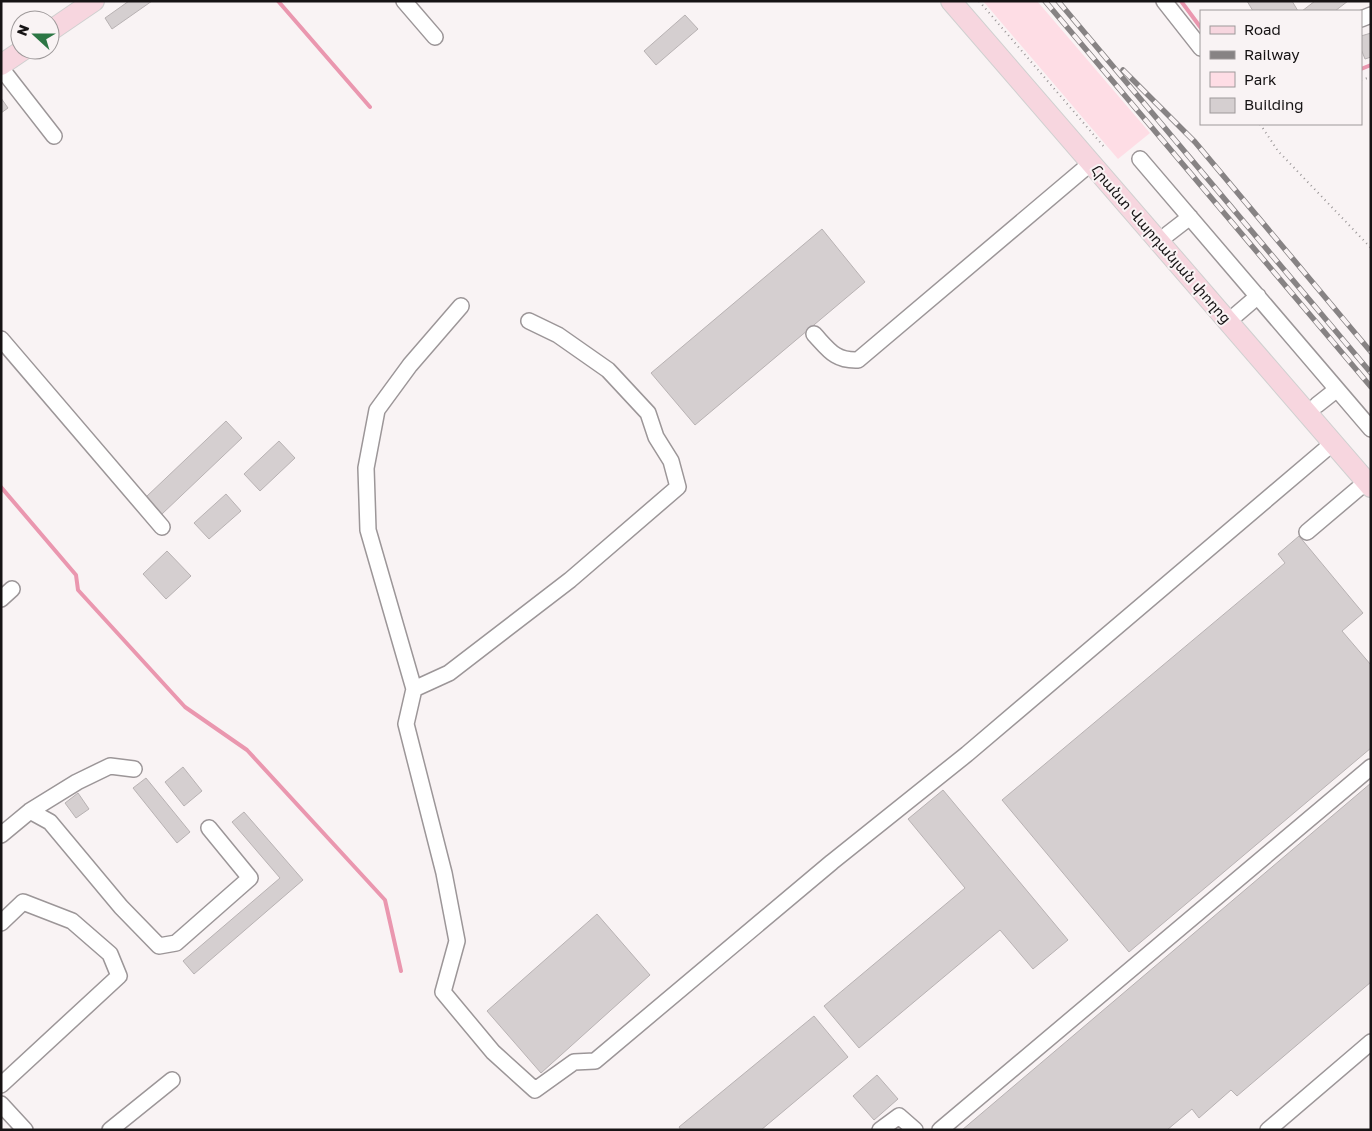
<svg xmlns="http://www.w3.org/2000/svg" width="1372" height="1131" viewBox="0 0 1372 1131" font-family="'Golos Text','Noto Sans Armenian',sans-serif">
  <rect width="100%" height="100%" fill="#f9f3f4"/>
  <!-- green -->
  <path fill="#fedde5" d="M983 1H1037L1150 133 1118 159Z"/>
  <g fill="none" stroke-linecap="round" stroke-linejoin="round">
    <!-- stream -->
    <path stroke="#ea97af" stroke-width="4" d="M278 1 370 107
      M1181 1 1201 28
      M1361 69 1371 65
      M1 487 76 575 78 590 185 707 247 750 385 900 401 971"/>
  </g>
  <!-- building -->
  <path fill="#d5cfd0" stroke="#b8b2b3" d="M129 1H152L112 29 105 18Z
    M1247 1H1292L1298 11H1253Z
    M1315 1H1348L1335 11H1302Z
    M685 15 698 29 656 65 644 51Z
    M1371 33V57L1365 59 1361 49V36Z
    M1 98 8 108 1 113Z
    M822 229 865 282 695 425 651 373Z
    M226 421 242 438 162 514 146 497Z
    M279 441 295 458 260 491 244 474Z
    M226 494 241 511 209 539 194 523Z
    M1299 536 1363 613 1342 631 1371 665V748L1129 952 1002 800 1285 563 1278 554Z
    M167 551 191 576 166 599 143 574Z
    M183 767 202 791 184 806 165 782Z
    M146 778 190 832 177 843 133 788Z
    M1371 783V982L1237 1096 1231 1090 1199 1118 1192 1109 1167 1130H962Z
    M943 790 1068 940 1033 969 1000 930 859 1048 824 1006 965 888 908 819Z
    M78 793 89 809 76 818 65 803Z
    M244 812 303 880 194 974 183 961 280 878 232 822Z
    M597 914 650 975 541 1073 487 1011Z
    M814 1016 848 1057 761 1130H681L679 1127Z
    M877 1075 898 1099 874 1120 853 1096Z"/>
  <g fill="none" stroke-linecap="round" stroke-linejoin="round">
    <!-- minor casing -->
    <g stroke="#9c9698" stroke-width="18">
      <path id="minor" d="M404 1 435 37
        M1164 1 1201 48
        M1361 19 1371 15
        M1 68 54 136
        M1140 159 1371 429
        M1168 234 1190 217
        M461 306 410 365 377 410 366 468 368 530 414 689 406 724 444 873 457 941 443 992 493 1052 535 1090 574 1062 595 1061 832 862 967 754 1333 443
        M1237 314 1258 296
        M814 334C829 350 835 361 858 360L1091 163
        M1 339 162 527
        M1317 405 1336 390
        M1307 532 1366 482
        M1 599 12 589
        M414 689 449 673 570 580 678 487 671 461 656 437 648 413 608 370 558 335 529 321
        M30 811 50 822 121 907 159 946 176 943 250 878 209 828
        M1 835 30 811 77 782 110 766 134 769
        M1 923 23 902 72 921 110 954 119 976 1 1085
        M1 1104 25 1130
        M110 1130 172 1080
        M880 1130 899 1116 915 1130
        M940 1130 1371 767
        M1268 1130 1371 1042"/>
    </g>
    <!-- major casing -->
    <g stroke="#d0d0d0" stroke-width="22">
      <path id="major" d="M951 1 1371 487
        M50 31 94 1
        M1 65 23 50"/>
    </g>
    <!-- path -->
    <path stroke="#999596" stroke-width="2" stroke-dasharray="1 4" stroke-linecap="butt" d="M979 1 1105 148
      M1361 80 1371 77
      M1260 124 1278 151 1371 248"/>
    <!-- minor -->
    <use href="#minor" stroke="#fff" stroke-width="15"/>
    <!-- major -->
    <use href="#major" stroke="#f7d6df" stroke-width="20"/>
    <!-- rail casing -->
    <g stroke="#878384" stroke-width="5.5">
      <path id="rail" d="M1045 1 1371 387
        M1058 1 1371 373
        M1123 70 1195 142 1371 352"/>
    </g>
    <!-- rail -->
    <use href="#rail" stroke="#f9f3f4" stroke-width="4" stroke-dasharray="11" stroke-linecap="butt"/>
  </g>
  <g text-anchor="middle" stroke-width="4" stroke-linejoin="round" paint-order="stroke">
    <!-- street labels -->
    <g font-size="15" fill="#161314" stroke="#f9f3f4">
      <text transform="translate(1161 244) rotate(49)" y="5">Հրանտ Վարդանյան փողոց</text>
    </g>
  </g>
  <!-- border -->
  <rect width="1372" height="1131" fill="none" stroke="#161314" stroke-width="5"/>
  <!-- legend -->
  <rect x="1200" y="10" width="162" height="115" fill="#f9f3f4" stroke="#9e999a"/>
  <rect x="1210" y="26" width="25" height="8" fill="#f7d6df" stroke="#9e999a"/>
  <text x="1244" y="35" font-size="15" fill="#161314">Road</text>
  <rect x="1210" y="51" width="25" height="8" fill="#878384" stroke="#9e999a"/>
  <text x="1244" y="60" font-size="15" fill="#161314">Railway</text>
  <rect x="1210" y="72" width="25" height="15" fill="#fedde5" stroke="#9e999a"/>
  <text x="1244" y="85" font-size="15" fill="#161314">Park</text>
  <rect x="1210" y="98" width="25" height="15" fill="#d5cfd0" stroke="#9e999a"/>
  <text x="1244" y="110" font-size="15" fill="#161314">Building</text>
  <!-- north arrow -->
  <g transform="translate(35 35) rotate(291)"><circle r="24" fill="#f9f3f4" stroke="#9e999a"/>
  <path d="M0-4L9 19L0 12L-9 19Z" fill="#2c7644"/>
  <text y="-8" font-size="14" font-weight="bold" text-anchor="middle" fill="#161314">N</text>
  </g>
</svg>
